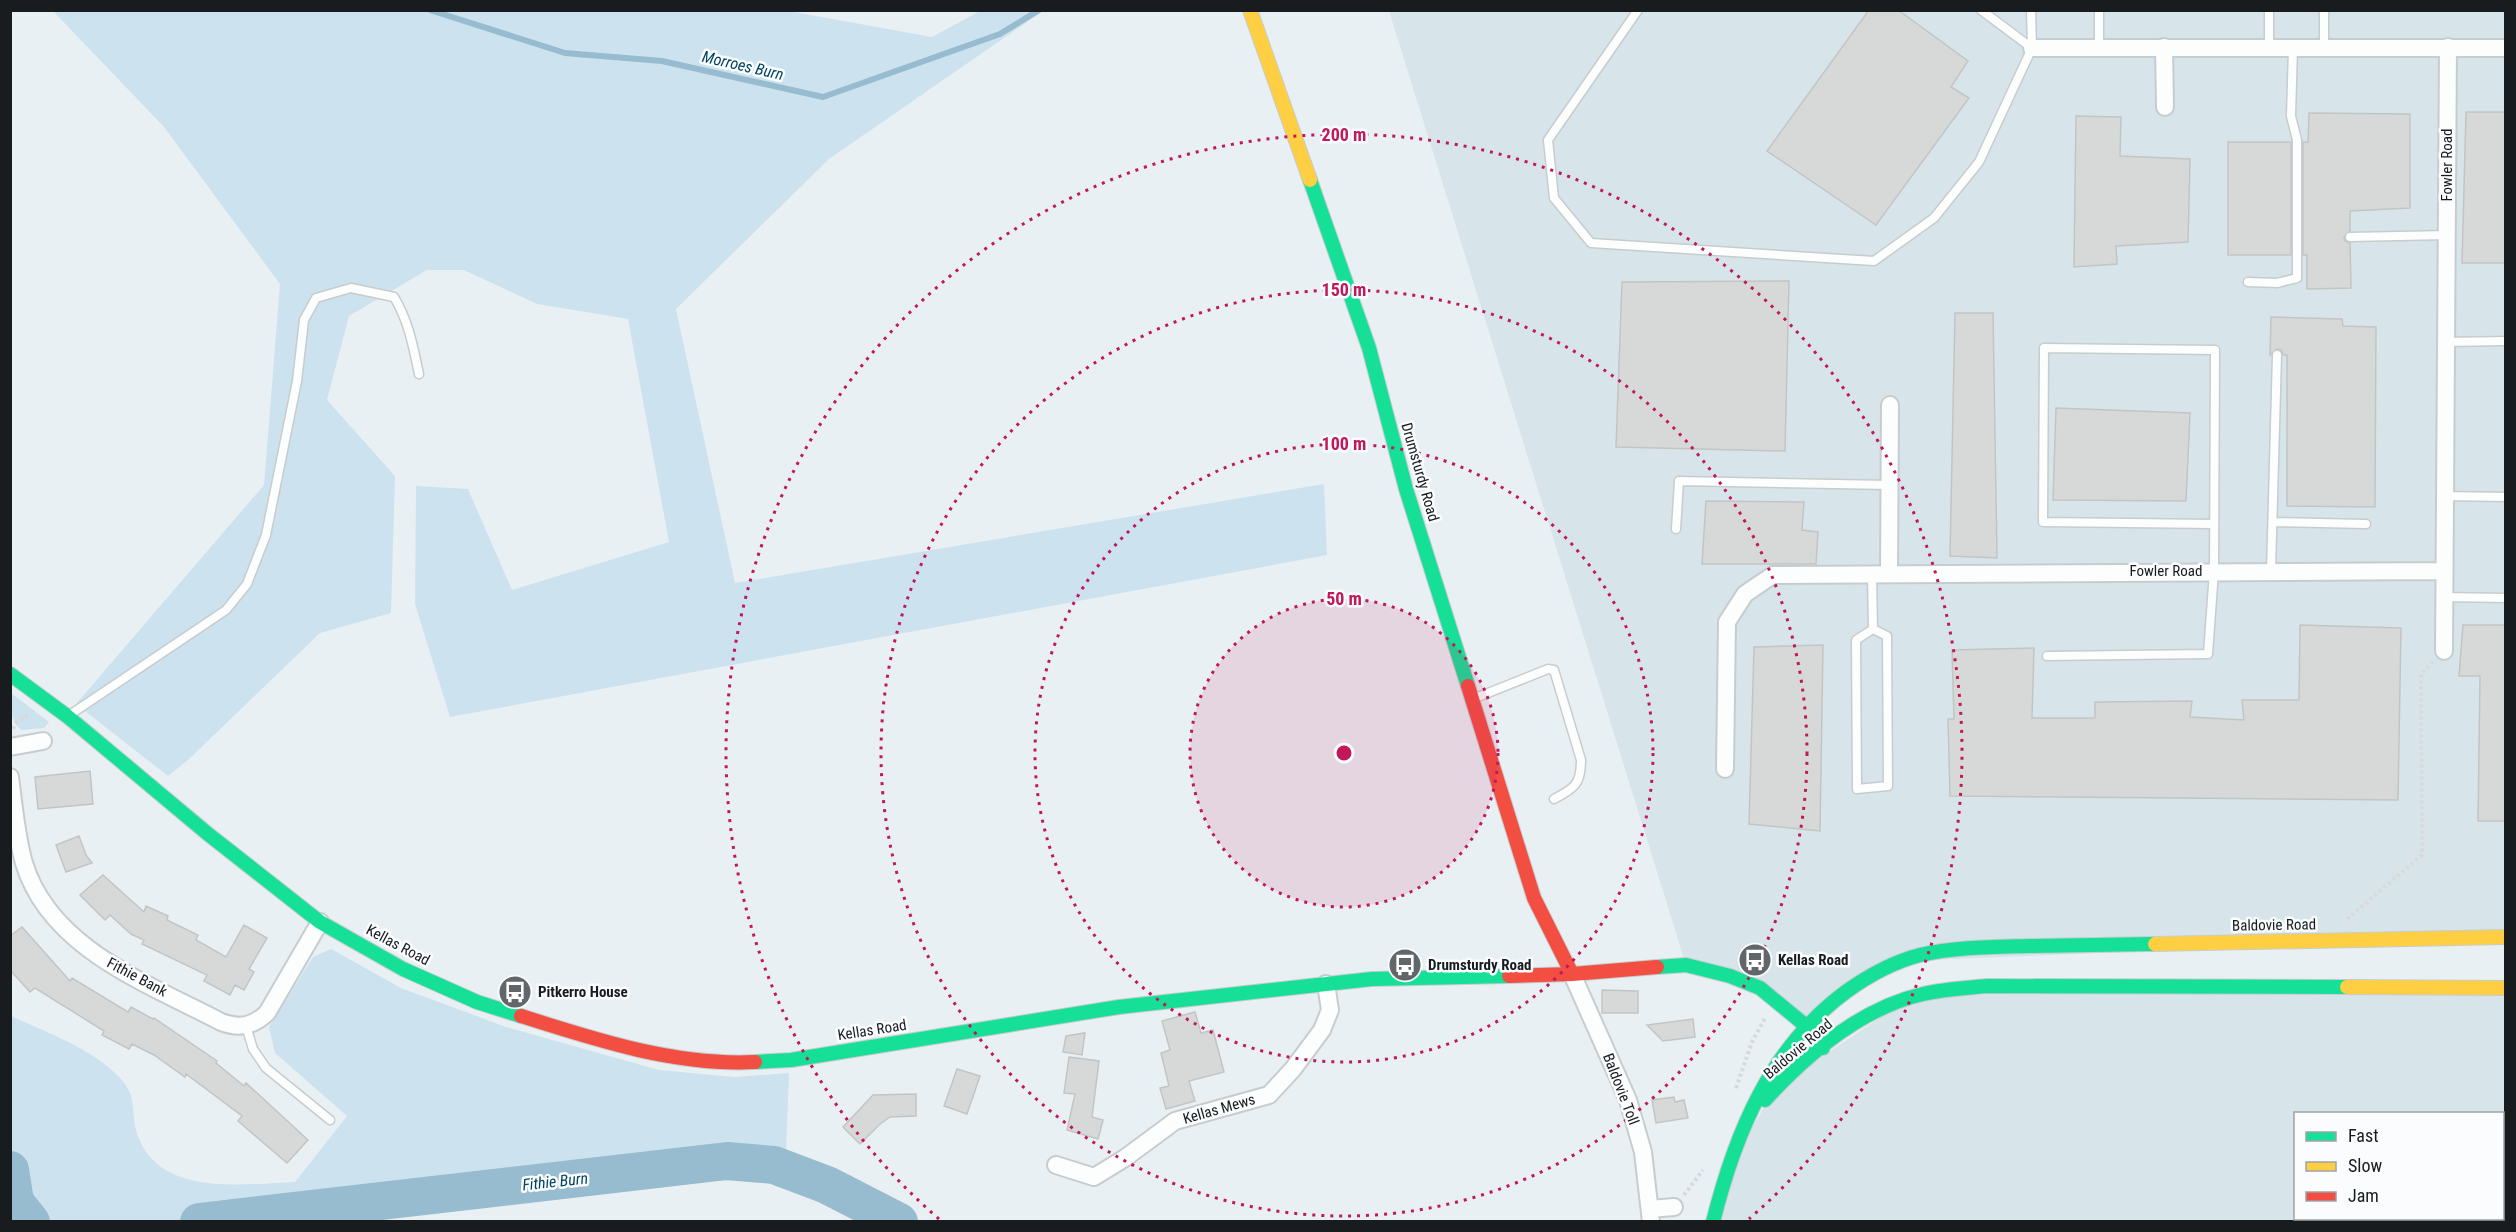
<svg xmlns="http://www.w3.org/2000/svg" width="2516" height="1232" viewBox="0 0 2516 1232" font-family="'Roboto Condensed',sans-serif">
  <rect width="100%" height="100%" fill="#e9f0f3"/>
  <!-- built -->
  <path fill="#d7e5eb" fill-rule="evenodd" d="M1389 11H2505V937L1902 961 1805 1025 1760 988 1686 965Z
    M2505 988V1221L1713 1222 1723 1177 1776 1087 1913 996ZM2296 1114H2502V1218H2296Z"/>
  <!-- green -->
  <path fill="#cce2ef" d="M783 10 932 37 980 11H1043L829 159 676 309 735 583 1324 484 1327 555 450 717 415 604 416 486 468 489 512 590 669 542 628 319 537 304 464 270H427L349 316 327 400 395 476 391 613 320 633 189 759 168 776 76 704 264 485 280 284 164 127 53 11Z
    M11 693 49 722 44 728 21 730C10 720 10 707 11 693Z
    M331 949 401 988 506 1027 659 1070 734 1077 789 1073 785 1179 624 1183 297 1222 11 1221V1016C48 1033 92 1048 121 1079 137 1097 131 1110 136 1130 155 1198 242 1184 295 1182L347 1116 275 1053 269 1027 313 957Z"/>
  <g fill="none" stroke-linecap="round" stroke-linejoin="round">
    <!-- stream -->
    <path stroke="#97bbcf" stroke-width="6" d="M430 10 565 53 662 61 823 97 1000 34 1039 10"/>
    <!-- river -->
    <path stroke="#97bbcf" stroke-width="38" d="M2502 1153 2506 1152
      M10 1170 15 1202 31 1222
      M199 1222 727 1161 774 1165 827 1185 899 1222
      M2319 1222 2327 1218"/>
  </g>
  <!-- building -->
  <path fill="#d7d9d9" stroke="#c3c5c4" stroke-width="1.5" d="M1869 10H1898L1968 61 1951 87 1969 98 1876 225 1767 151Z
    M2466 112H2505V263H2462Z
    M2309 113 2410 114V208L2350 211V231L2344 237 2345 241 2350 243 2351 288 2307 289V255H2303V142H2308Z
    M2076 116 2121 117 2120 156 2190 159 2188 242 2116 246 2117 264 2074 267Z
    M2228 142H2291V255H2228Z
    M1789 281 1785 451 1616 447 1622 282Z
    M1955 313H1993L1997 558 1950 556Z
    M2271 317 2342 319 2343 326 2376 327 2375 507 2287 506V355H2283L2281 350 2277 349 2270 355Z
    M2056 408 2190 413 2186 501 2053 500Z
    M1706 501 1804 502 1802 530 1818 532 1816 564H1702Z
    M2300 625 2401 628 2398 800 1950 796 1948 719H1954L1952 650 2034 648 2032 718H2095V702L2192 701 2190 717 2244 720 2242 700H2299Z
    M2463 625H2505V821H2478L2480 676H2459Z
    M1823 645 1820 831 1749 824 1754 647Z
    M90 771 93 804 38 809 35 777Z
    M79 836 86 855 92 863 66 872 56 845Z
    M103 875 144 912 146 906 168 916 167 920 198 935 196 940 226 957 244 925 267 938 249 969 254 972 244 990 235 985 230 995 204 981 207 975 142 944 144 940 131 934 110 915 105 920 80 895Z
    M22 927 70 981 72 978 128 1012 131 1007 153 1019 154 1018 217 1061 216 1063 244 1086 246 1083 308 1140 287 1163 238 1121 242 1116 186 1074 185 1077 154 1055 132 1044 129 1049 102 1035 104 1031 35 988 30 992 10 970V936Z
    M1602 990 1638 991V1013H1602Z
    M1195 1012 1201 1033 1213 1030 1224 1072 1189 1081 1195 1101 1166 1109 1160 1088 1169 1086 1161 1053 1170 1050 1162 1021Z
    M1693 1019 1695 1037 1663 1041 1647 1025Z
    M1085 1033 1082 1055 1063 1052 1066 1036Z
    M1069 1057 1099 1061 1092 1117 1103 1120 1098 1139 1067 1130 1075 1094 1064 1093Z
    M957 1069 980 1076 967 1114 944 1106Z
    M916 1094V1116L890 1117 880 1124 860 1144 843 1127 873 1095Z
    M1674 1097 1675 1102 1684 1100 1688 1118 1656 1123 1652 1100Z"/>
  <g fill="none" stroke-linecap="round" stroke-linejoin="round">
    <!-- lane casing -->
    <g stroke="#c7ccce" stroke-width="11">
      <path id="lane" d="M1638 10 1548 140 1554 198 1591 243 1874 261 1934 218 1979 162 2032 48 2031 10
        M1981 10 2032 48
        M2099 10V48
        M2324 10V47
        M2269 48V10
        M2350 237 2447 235
        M2248 282 2277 283 2297 278V140L2291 116 2293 48
        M2446 342 2506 341
        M2444 496 2506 497
        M2273 522 2366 524
        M1676 529 1679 481 1890 485
        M2271 571 2277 355
        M1872 574 1873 629 1887 636 1888 786 1857 789 1856 640 1873 629
        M2443 597 2506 598
        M2047 656 2208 654 2214 571 2215 350 2044 348 2043 522 2214 524
        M1473 699 1548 669 1554 670 1581 760C1581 784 1575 788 1554 799
        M68 716 226 610 247 584 266 535 297 381 304 320 316 298 351 288 394 297C409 322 413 346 419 374
        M246 1026 253 1049 266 1068 330 1120"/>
    </g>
    <!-- street casing -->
    <g stroke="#c7ccce" stroke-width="20">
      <path id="street" d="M2164 47 2165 107
        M2032 48H2506
        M1889 573 1890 405
        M2444 651 2448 47
        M10 747 43 741
        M1725 769 1727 622 1745 594 1773 575 2443 571
        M10 777C14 806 16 835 24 863 50 949 149 984 221 1022 240 1029 253 1026 267 1013L320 922
        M1572 974 1628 1100 1643 1152 1651 1222
        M1056 1165 1094 1177 1125 1158 1175 1121 1269 1095 1293 1069 1322 1030 1330 1010 1326 984
        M1650 1209 1674 1207"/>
    </g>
    <!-- fast casing -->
    <g stroke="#c7ccce" stroke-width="16">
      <path id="fast" d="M1310 180 1369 348 1406 489 1468 686
        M10 674 67 716 208 834 320 922 403 969 477 1002 521 1016
        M1657 967 1686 965 1730 976 1760 988 1805 1025 1823 1048
        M755 1062 791 1060 1119 1007 1372 979 1509 976
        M1765 1100C1807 1054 1861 1008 1923 994 1944 989 1966 988 1987 986L2347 987
        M1713 1222C1735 1134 1770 1047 1847 991 1868 976 1893 962 1920 955 1955 947 1992 947 2028 946 2071 945 2113 945 2155 944"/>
    </g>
    <!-- slow casing -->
    <g stroke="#c7ccce" stroke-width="16">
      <path id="slow" d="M1250 10 1310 180
        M2155 944 2506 937
        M2347 987 2506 988"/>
    </g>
    <!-- jam casing -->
    <g stroke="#c7ccce" stroke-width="16">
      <path id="jam" d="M1468 686 1534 898 1572 974
        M1509 976 1572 974 1657 967
        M521 1016C596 1040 676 1066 755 1062"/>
    </g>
    <!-- path -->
    <path stroke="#d7d9da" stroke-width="4" stroke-dasharray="3 3" stroke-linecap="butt" d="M13 729 15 724 29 714
      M2347 919 2422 855 2421 674 2433 662
      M1736 1088 1752 1042 1765 1018
      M1684 1195 1703 1170"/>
    <!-- lane -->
    <use href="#lane" stroke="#fcfdfd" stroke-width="8"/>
    <!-- street -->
    <use href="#street" stroke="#fcfdfd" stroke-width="16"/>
    <!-- fast -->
    <use href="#fast" stroke="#16e098" stroke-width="14"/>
    <!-- slow -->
    <use href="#slow" stroke="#ffcf43" stroke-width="14"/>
    <!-- jam -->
    <use href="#jam" stroke="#f24e42" stroke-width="14"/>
  </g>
  <!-- distance rings -->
  <circle cx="1344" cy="753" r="154" fill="#c2185b" fill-opacity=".12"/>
  <g fill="none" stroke="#c2185b" stroke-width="3" stroke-dasharray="3 6">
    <circle cx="1344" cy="753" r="154"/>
    <circle cx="1344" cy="753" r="309"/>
    <circle cx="1344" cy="753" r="463"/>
    <path d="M939 1219A618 618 0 1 1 1749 1219"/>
  </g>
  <!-- icons -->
  <defs>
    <g id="bus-disc" transform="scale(1.725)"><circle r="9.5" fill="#616669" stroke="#fafcfe"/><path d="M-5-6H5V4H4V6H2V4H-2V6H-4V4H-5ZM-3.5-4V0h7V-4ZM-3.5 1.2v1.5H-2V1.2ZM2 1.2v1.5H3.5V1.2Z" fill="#fff"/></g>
  </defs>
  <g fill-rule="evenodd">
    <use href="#bus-disc" x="1755" y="960"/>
    <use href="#bus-disc" x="1405" y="965"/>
    <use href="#bus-disc" x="515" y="992"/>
  </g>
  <g text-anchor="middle" stroke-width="5" stroke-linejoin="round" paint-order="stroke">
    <!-- street labels -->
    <g font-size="15" fill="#181c1e" stroke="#fafcfe">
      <text transform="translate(2447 165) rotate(-90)" y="5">Fowler Road</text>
      <text transform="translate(1420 472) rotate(74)" y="5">Drumsturdy Road</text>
      <text x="2166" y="576">Fowler Road</text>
      <text transform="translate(2274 925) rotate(-1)" y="5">Baldovie Road</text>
      <text transform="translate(398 945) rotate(28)" y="5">Kellas Road</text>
      <text transform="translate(137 977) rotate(28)" y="5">Fithie Bank</text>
      <text transform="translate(872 1030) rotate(-9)" y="5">Kellas Road</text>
      <text transform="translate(1798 1049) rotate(-40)" y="5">Baldovie Road</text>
      <text transform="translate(1621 1089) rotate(69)" y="5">Baldovie Toll</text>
      <text transform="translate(1219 1109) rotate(-16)" y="5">Kellas Mews</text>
    </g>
    <!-- poi labels -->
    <g font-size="15" font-weight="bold" fill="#181c1e" stroke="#fafcfe" text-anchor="start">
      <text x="1778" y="965">Kellas Road</text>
      <text x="1428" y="970">Drumsturdy Road</text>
      <text x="538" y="997">Pitkerro House</text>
    </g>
    <!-- water labels -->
    <g font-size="16" font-style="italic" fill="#00435f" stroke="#fafcfe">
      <text transform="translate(743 65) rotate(13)" y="6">Morroes Burn</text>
      <text transform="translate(555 1181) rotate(-6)" y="6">Fithie Burn</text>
    </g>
  </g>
  <circle cx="1344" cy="753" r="9" fill="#c2185b" stroke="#fafcfe" stroke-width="3"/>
  <g font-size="18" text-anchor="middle" font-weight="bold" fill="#c2185b" stroke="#fafcfe" stroke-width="5" stroke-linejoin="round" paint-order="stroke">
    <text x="1344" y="141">200 m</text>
    <text x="1344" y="296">150 m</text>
    <text x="1344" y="450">100 m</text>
    <text x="1344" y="605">50 m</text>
  </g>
  <!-- border -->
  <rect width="2516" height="1232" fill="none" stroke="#181c1e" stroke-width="24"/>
  <!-- legend -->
  <rect x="2294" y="1112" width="210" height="108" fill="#fafcfe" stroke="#a0a2a4" stroke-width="1.5"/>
  <rect x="2306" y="1132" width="30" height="9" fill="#16e098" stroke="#a0a2a4" stroke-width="1.5"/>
  <text x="2348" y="1142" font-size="18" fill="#181c1e">Fast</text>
  <rect x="2306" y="1162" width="30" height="9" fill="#ffcf43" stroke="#a0a2a4" stroke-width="1.5"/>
  <text x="2348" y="1172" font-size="18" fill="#181c1e">Slow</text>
  <rect x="2306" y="1192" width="30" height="9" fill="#f24e42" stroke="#a0a2a4" stroke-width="1.5"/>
  <text x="2348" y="1202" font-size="18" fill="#181c1e">Jam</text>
</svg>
